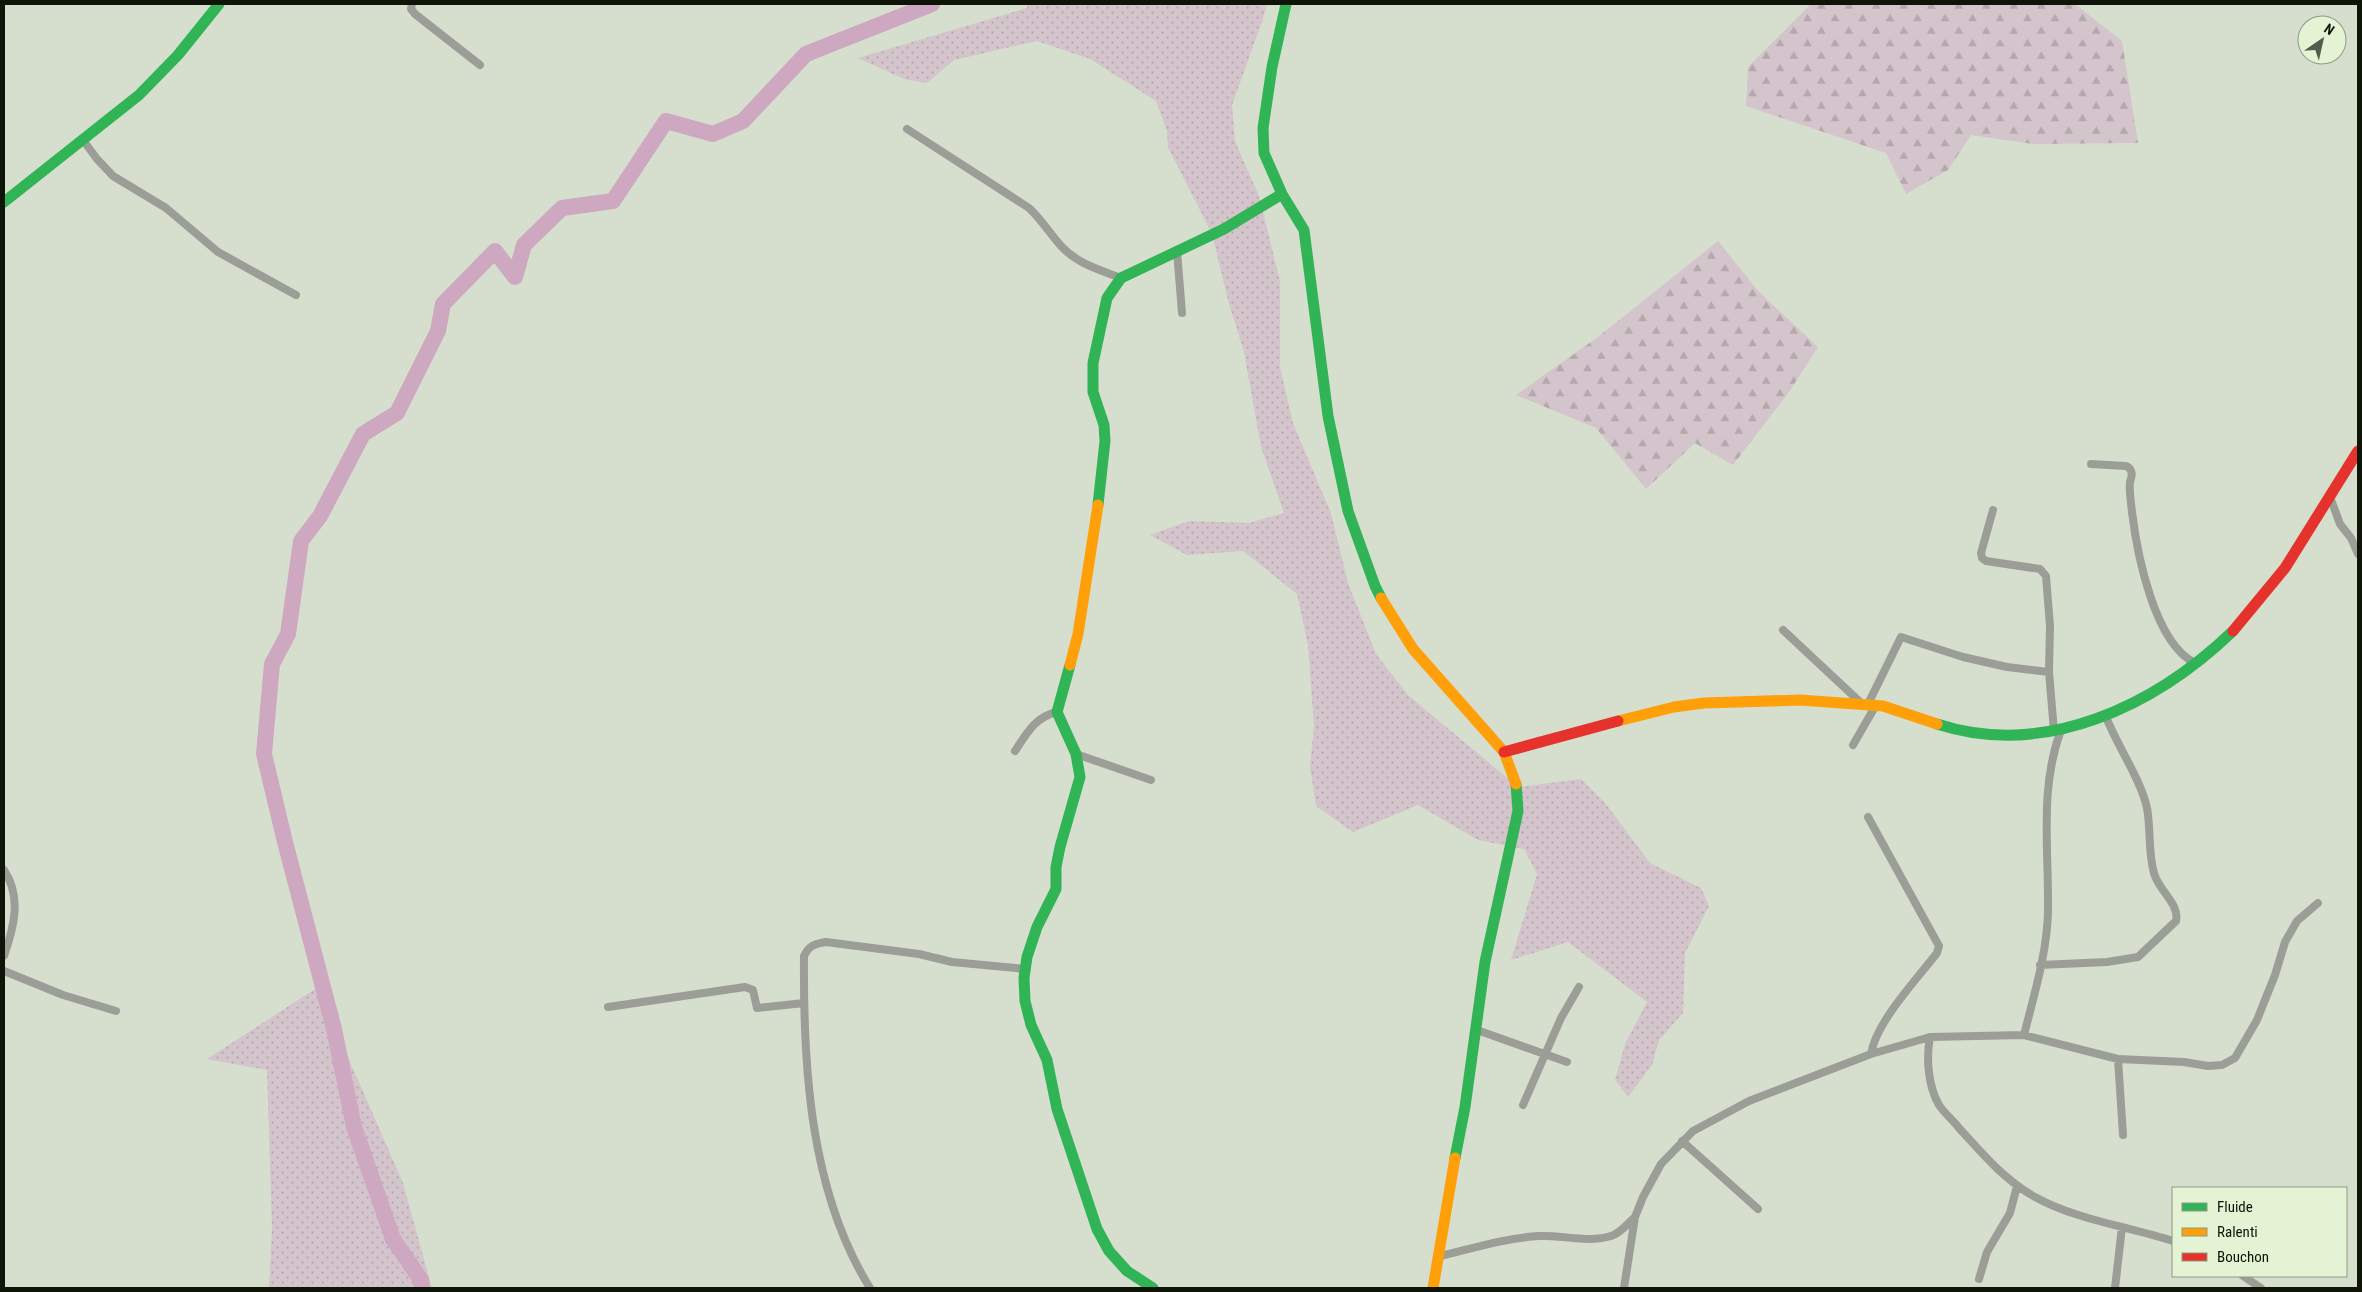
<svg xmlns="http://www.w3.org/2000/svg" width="2362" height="1292" viewBox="0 0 2362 1292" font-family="'Roboto Condensed',sans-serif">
  <defs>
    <pattern id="grass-dots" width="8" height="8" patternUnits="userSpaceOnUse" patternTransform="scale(1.25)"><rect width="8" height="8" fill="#d4c4cb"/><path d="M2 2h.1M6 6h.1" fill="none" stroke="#b5a8ad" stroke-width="1.8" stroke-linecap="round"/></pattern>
    <pattern id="forest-firs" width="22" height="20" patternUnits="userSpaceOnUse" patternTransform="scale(1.25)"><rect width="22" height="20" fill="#d4c4cb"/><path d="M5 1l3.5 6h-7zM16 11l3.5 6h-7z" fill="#b5a8ad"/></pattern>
  </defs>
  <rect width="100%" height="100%" fill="#d6dfce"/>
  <!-- grass -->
  <path fill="url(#grass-dots)" d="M1028 4H1267L1263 19 1232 105 1235 141 1259 196 1280 281V367L1293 423 1331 513 1348 583 1376 654 1408 695 1518 787 1581 779 1606 804 1650 863 1701 888 1709 906 1685 953 1683 1013 1659 1040 1652 1065 1628 1097 1615 1080 1625 1044 1647 1002 1568 942 1511 960 1537 874 1524 849 1478 840 1418 805 1353 832 1316 806 1310 767 1314 726 1308 645 1297 594 1243 551 1187 555 1150 535 1189 521 1249 523 1284 513 1261 447 1244 352 1229 304 1212 234 1168 147 1167 131 1156 101 1090 59 1037 41 954 60 927 83 904 79 858 58 1027 8Z
    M329 980 331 1018 403 1183 432 1288H269L272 1228 267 1070 207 1059Z"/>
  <!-- forest -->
  <path fill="url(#forest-firs)" d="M1811 4H2075L2122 41 2138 143 2033 144 1971 135 1948 170 1906 194 1886 153 1746 106 1748 67Z
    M1718 241 1759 292 1818 347 1789 392 1733 465 1695 443 1646 489 1596 428 1516 395 1598 337Z"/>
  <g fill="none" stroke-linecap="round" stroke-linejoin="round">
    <!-- river -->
    <path stroke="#cea8c0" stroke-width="16" d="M422 1288 421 1280 393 1239 354 1127 334 1029 285 842 264 754 272 664 288 634 301 541 320 516 363 434 397 413 438 331 443 304 495 251 515 277 524 245 562 208 613 201 666 121 713 134 743 121 806 54 932 4"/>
    <!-- street -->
    <path stroke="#9a9e97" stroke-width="8" d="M412 4 411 9 415 14 480 65
      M907 129 1029 208C1042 220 1050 234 1062 247 1078 264 1100 270 1121 278
      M83 140 97 159 113 176 166 208 218 252 296 295
      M1177 251 1182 313
      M2091 464 2126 466C2129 467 2130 468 2131 471 2133 475 2131 478 2130 482 2129 492 2131 502 2132 512 2137 553 2154 643 2195 663
      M2330 497 2340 524 2351 538 2358 554
      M1993 510 1981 553 1982 558 1986 561 2040 569 2046 576 2050 626 2049 672 2054 731
      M1783 630 1860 702
      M1868 704 1901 637 1963 657 2007 667 2049 672
      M1853 745 1876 705
      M1015 751C1027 733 1035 717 1057 712
      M1076 754 1151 780
      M1868 817 1939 946 1937 953C1917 979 1876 1022 1871 1054
      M4 870C22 897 14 927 4 956
      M2040 965 2107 962 2138 957 2176 921C2180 904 2158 890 2154 873 2148 853 2151 829 2147 808 2141 780 2117 745 2106 717
      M4 971 63 995 116 1011
      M608 1007 745 987 753 990 757 1008 804 1003
      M1477 1030 1567 1062
      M2024 1035C2034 995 2047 953 2048 912 2049 850 2039 789 2061 730
      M1930 1037C1926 1058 1928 1086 1939 1105 1944 1113 1953 1120 1959 1128 1982 1153 2004 1180 2035 1197 2074 1219 2130 1227 2173 1241
      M2118 1059 2123 1135
      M1523 1105 1561 1018 1579 987
      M1682 1141 1758 1209
      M1437 1257C1471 1249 1504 1238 1539 1236 1562 1235 1589 1243 1611 1236 1621 1233 1628 1223 1635 1217
      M2243 1276 2261 1288
      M1979 1279 1987 1252 2010 1213 2017 1186
      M870 1288C810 1192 803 1067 804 956 809 945 815 944 826 942L919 954 952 962 1025 969
      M1624 1288 1635 1217 1643 1197 1661 1164 1693 1131 1749 1101 1871 1054 1930 1037 2024 1035 2118 1059 2184 1062 2208 1066 2222 1065 2235 1058 2257 1020 2275 975 2285 942 2297 921 2318 903
      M2115 1288 2122 1227"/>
    <!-- fast -->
    <path stroke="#30b455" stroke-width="11" d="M1286 4 1272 67 1263 128 1264 153 1282 194 1304 230 1328 416 1348 511 1375 586 1381 598
      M4 202 139 95 178 55 219 4
      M1098 505 1105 441 1104 425 1093 392V363L1107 298 1121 278 1224 229 1282 194
      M1070 665 1057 712 1076 754 1080 777 1060 847 1056 867V889L1037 927 1027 957 1024 978 1025 1001 1031 1025 1047 1060 1057 1109 1097 1229 1109 1251 1127 1271 1153 1288
      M1937 724C2045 759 2155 706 2233 631
      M1455 1158 1465 1107 1485 962 1518 811 1516 784"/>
    <!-- slow -->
    <path stroke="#ff9f0a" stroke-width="11" d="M1381 598 1413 649 1504 752 1516 784
      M1070 665 1078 634 1098 505
      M1618 721 1674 707 1704 703 1800 700 1883 706 1937 724
      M1433 1288 1455 1158"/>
    <!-- jam -->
    <path stroke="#e5322d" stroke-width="11" d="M2233 631 2285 568 2358 451
      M1504 752 1618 721"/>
  </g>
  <!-- border -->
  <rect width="2362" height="1292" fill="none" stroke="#0f1409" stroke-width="10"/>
  <!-- legend -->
  <rect x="2172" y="1187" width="175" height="90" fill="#e3f3d4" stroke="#8e9a83"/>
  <rect x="2182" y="1203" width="25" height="8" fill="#30b455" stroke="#8e9a83"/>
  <text x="2217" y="1212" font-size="15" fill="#0f1409">Fluide</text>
  <rect x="2182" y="1228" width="25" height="8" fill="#ff9f0a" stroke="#8e9a83"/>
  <text x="2217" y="1237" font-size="15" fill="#0f1409">Ralenti</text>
  <rect x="2182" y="1253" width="25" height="8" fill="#e5322d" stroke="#8e9a83"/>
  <text x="2217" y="1262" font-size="15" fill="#0f1409">Bouchon</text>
  <!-- north arrow -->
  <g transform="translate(2322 40) rotate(34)"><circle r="24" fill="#e3f3d4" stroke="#8e9a83"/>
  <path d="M0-4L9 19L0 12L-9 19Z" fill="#555b4e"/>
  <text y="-8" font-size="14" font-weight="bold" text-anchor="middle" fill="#0f1409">N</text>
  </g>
</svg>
